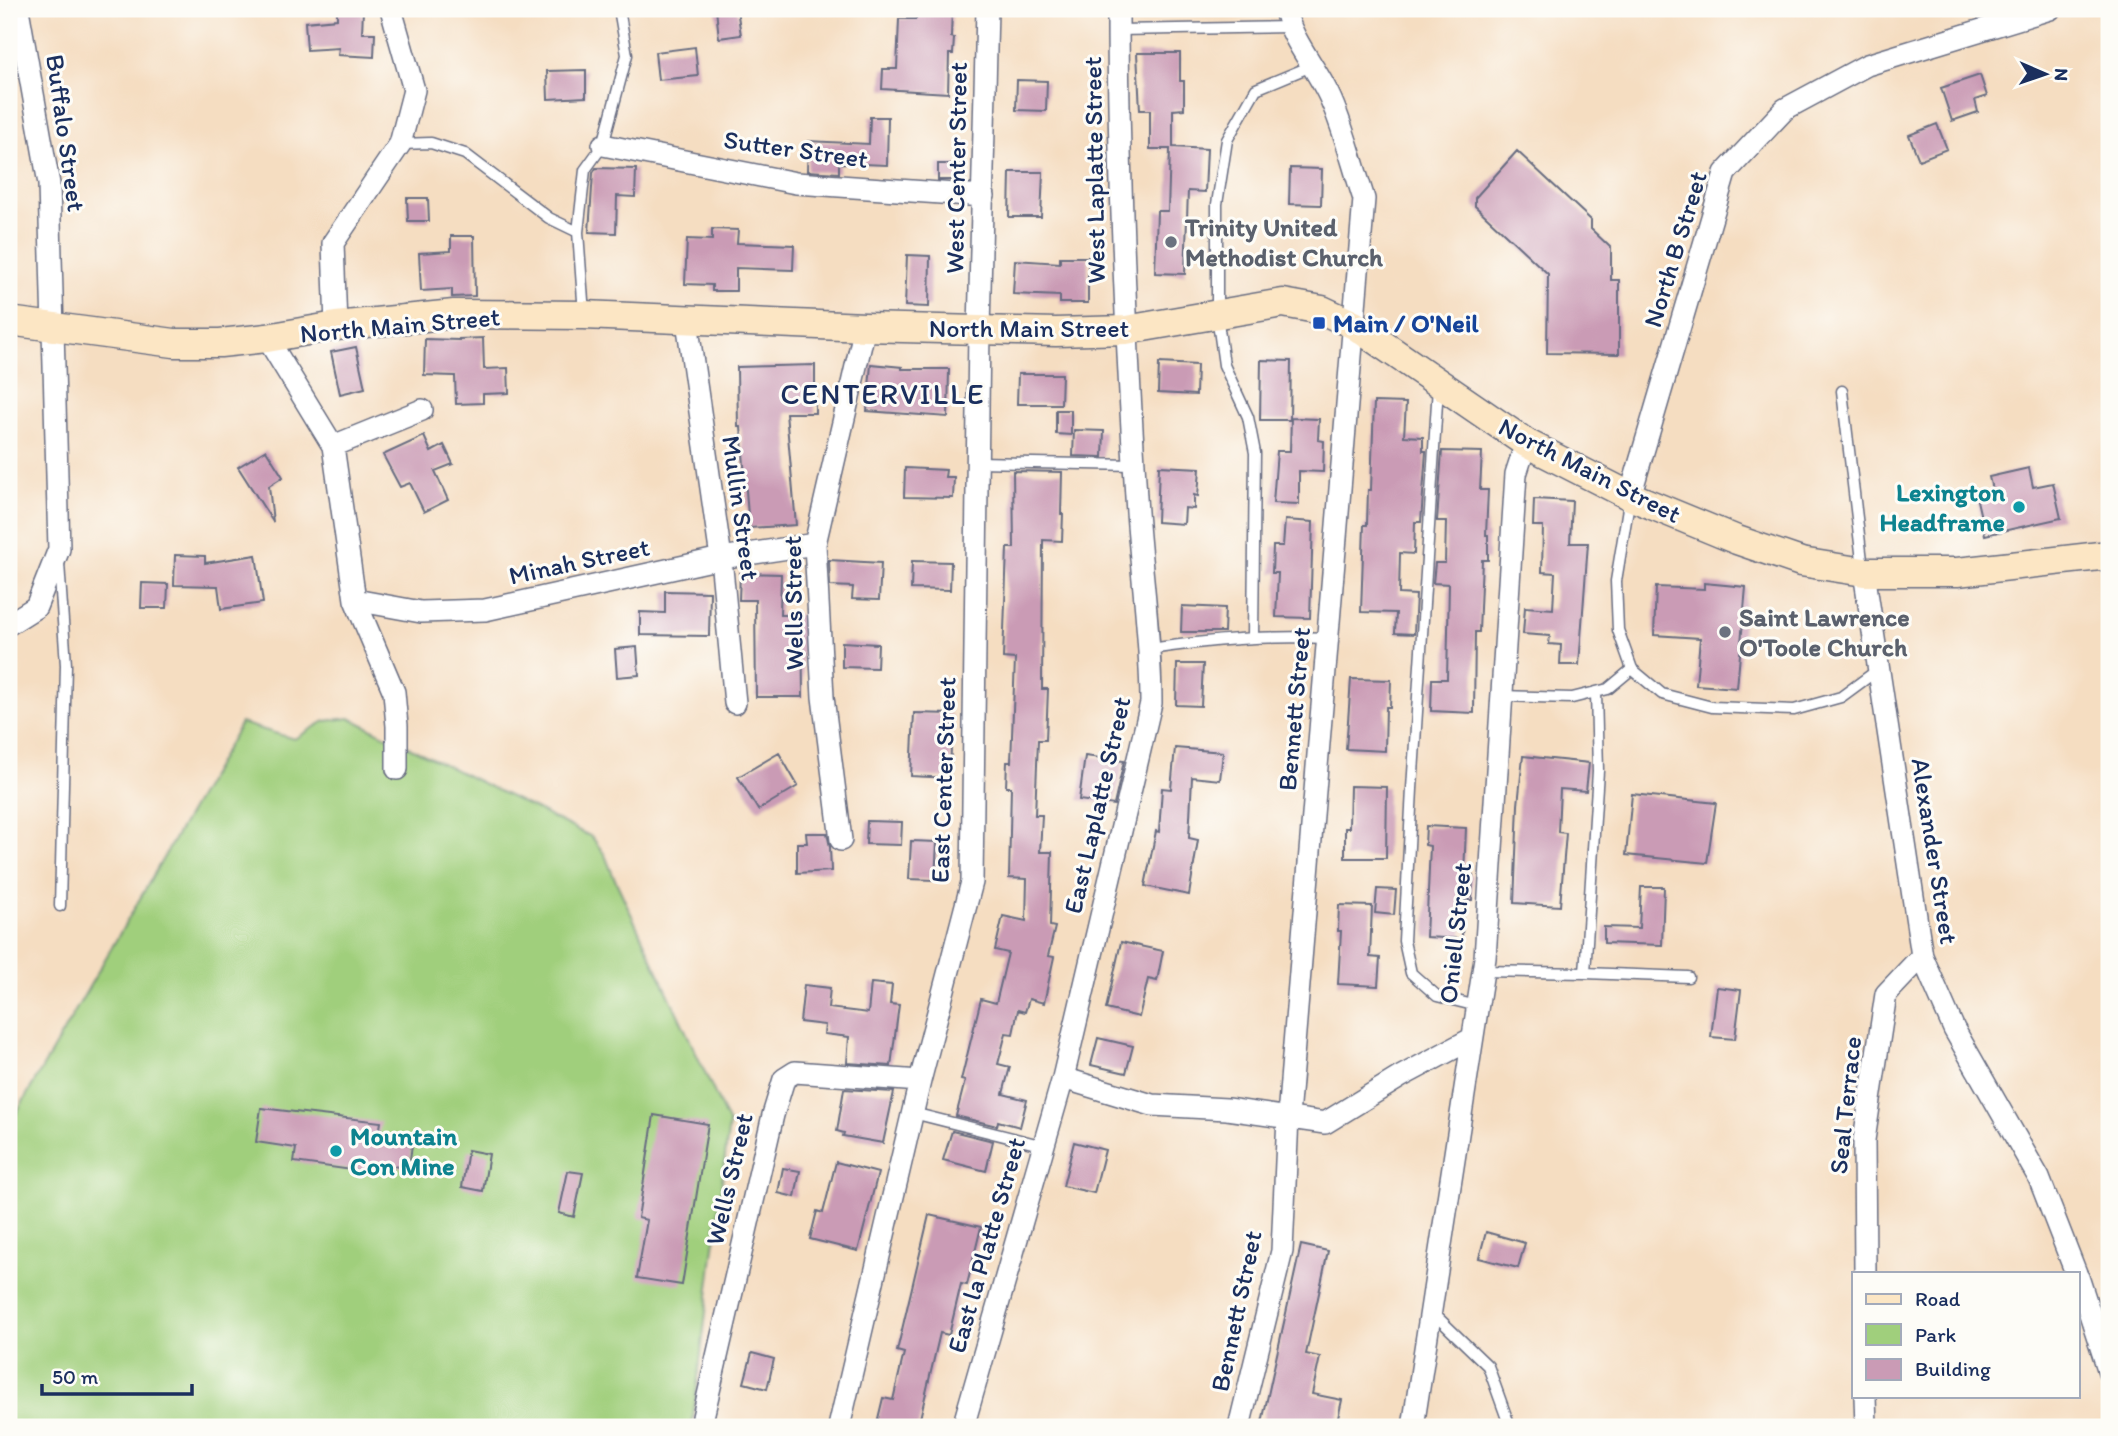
<svg xmlns="http://www.w3.org/2000/svg" width="2118" height="1436" viewBox="0 0 2118 1436" font-family="Itim,sans-serif">
  <rect width="100%" height="100%" fill="#fdfcf7"/>
  <filter id="ink" filterUnits="userSpaceOnUse"><feTurbulence type="fractalNoise" baseFrequency=".0143" numOctaves="2"/><feDisplacementMap in="SourceGraphic" scale="14" xChannelSelector="R" yChannelSelector="G"/><feConvolveMatrix kernelMatrix="1 2 1 2 8 2 1 2 1" color-interpolation-filters="sRGB"/></filter>
  <filter id="wash" filterUnits="userSpaceOnUse"><feTurbulence type="fractalNoise" baseFrequency=".00686" numOctaves="4" result="noise"/><feDisplacementMap in="SourceGraphic" scale="28" xChannelSelector="R" yChannelSelector="G"/><feGaussianBlur stdDeviation="1.57" result="paint"/><feColorMatrix in="noise" values="0 0 0 0 0 0 0 0 0 0 0 0 0 0 0 0 0 1.4 0 .05"/><feComposite in="paint" operator="in"/></filter>
  <g filter="url(#wash)">
    <rect width="100%" height="100%" fill="#f5ddc1"/>
    <!-- green -->
    <path fill="#a0cf7c" stroke="#5e7f6d" stroke-width="2" d="M350 718 592 837 605 855 613 875 729 1124 692 1427H9V1126L241 723 294 739 325 721Z"/>
    <g id="blocks">
      <!-- building -->
      <path fill="#ca9bb5" d="M337 9 363 10 362 33H375L374 57 338 55 339 48 307 50 305 22 337 19Z
        M716 9H737L741 35 719 38Z
        M917 9H952L951 37 954 38 953 54H949L948 93 882 89 883 69H897L899 19H916Z
        M695 47 698 76 658 80 655 52Z
        M1137 53H1180V81H1184V109L1173 110V147L1207 149 1205 192 1188 191 1185 274 1155 273 1157 211H1168L1170 149H1150V110H1140Z
        M586 70V97L548 99 547 71Z
        M1980 75 1987 96 1975 100 1978 112 1952 121 1941 88Z
        M1017 80 1047 81 1046 111 1016 110Z
        M870 117H888L887 165 839 163V173L807 171 808 141 869 144Z
        M1937 124 1947 149 1919 160 1909 135Z
        M1517 151 1591 220V229L1611 248V280H1619V354L1547 353 1548 274 1475 206V198Z
        M938 164H965V180H938Z
        M596 168 636 169 635 197 617 196 616 233 589 232 593 173Z
        M1290 168 1322 169 1321 205 1289 204Z
        M1010 172H1043L1041 217H1009Z
        M407 198H428L429 221H408Z
        M712 229 738 230 737 243 794 245 793 270 736 268V291H712V285L685 284 687 239 712 240Z
        M451 236H474L475 296 452 297V289L421 291 419 253 451 251Z
        M907 255 930 256 929 307 905 306Z
        M1060 257H1088V303H1060V296L1013 294 1015 260 1060 263Z
        M483 338 484 369 508 368 509 393 483 394V403L456 404 455 376 424 375 425 339 459 340V339Z
        M356 347 365 388 340 394 331 352Z
        M1261 360 1291 361 1290 420H1260Z
        M1159 363 1197 365 1196 395 1158 393Z
        M871 364 902 367V369H949L948 417 867 411Z
        M815 365V413H786L796 525 749 528 741 427H738L737 367Z
        M1018 374H1062L1061 404H1017Z
        M1374 402 1406 403 1404 436 1423 437V451H1426L1421 522H1415L1414 554 1400 553 1399 594 1416 595 1414 634 1395 633 1396 613 1361 612 1364 525H1367L1368 490H1371Z
        M1056 410H1071V435L1056 434Z
        M1291 418 1319 419 1318 440 1324 441 1323 472 1299 471V504L1273 503 1277 451H1290Z
        M1074 430 1104 431 1103 457 1073 456Z
        M424 436 431 452 444 445 453 464 435 471 448 500 424 512 410 483 400 487 383 455Z
        M266 450 283 477 269 486 273 522 238 467Z
        M1442 451 1482 452 1480 490H1488L1486 535H1488V560H1482L1479 632H1475L1474 713 1431 711 1432 679H1447L1449 584 1433 583 1435 563H1445L1446 521H1437Z
        M1159 466 1200 468 1198 496 1194 495V509L1185 508 1184 524 1157 522Z
        M905 468 946 470 945 477H954L953 498 904 497Z
        M2029 468 2033 487 2053 483 2061 518 1985 535 1976 496 1993 493 1989 477Z
        M1013 471 1062 472 1061 514H1063L1062 541 1043 540 1042 689H1048L1046 740H1038L1035 815H1042L1040 852H1052L1050 926 1055 927 1048 956 1054 957 1044 1003 1029 999 1025 1012 1018 1010 1013 1034 1006 1033 998 1064 1010 1067 1003 1094 1027 1100 1020 1127 998 1121 997 1126 956 1116 965 1081 961 1080 981 999 996 1003 1008 953 995 950 1003 916 1026 921 1027 879 1009 878 1011 787H1006L1007 762H1011L1015 659 1003 658 1007 548H1014Z
        M1534 499 1572 501 1570 543H1588L1579 665H1560L1561 645 1549 644 1550 636 1523 634 1525 607 1553 609 1555 573 1542 572 1543 526H1533Z
        M1285 520 1313 522 1310 618 1276 617 1278 573H1272L1273 546H1283Z
        M175 555 205 556V563L256 555 263 603 221 609 218 586 174 585Z
        M829 560 881 563 879 600 852 599 853 587 830 586Z
        M912 561 951 562 950 590 911 589Z
        M740 573 781 574 780 615H802L803 697H756L755 600H739Z
        M142 583 168 584 167 608H141Z
        M1704 583 1746 587 1737 688 1696 685 1700 638 1654 635 1656 587 1704 589Z
        M665 591 710 592 709 636 640 635V612L665 613Z
        M1182 606 1225 608 1224 632H1181Z
        M842 642 878 644 877 668 842 667Z
        M637 647 639 675 617 677 615 649Z
        M1177 664H1203L1201 706 1176 705Z
        M1351 679 1391 680 1390 707H1386L1385 751 1346 749Z
        M914 713 952 714 950 778 911 776Z
        M1175 748 1223 752 1220 780 1192 777 1189 838 1198 840 1189 895 1145 886 1156 831 1159 832 1162 788 1171 789Z
        M779 753 798 786 758 810 738 777Z
        M1085 756 1124 761 1114 805 1079 800Z
        M1523 756 1589 763 1586 791 1560 789 1558 832 1566 833 1560 906 1514 903 1518 805Z
        M1350 786 1387 787 1386 858H1345V828H1349Z
        M1632 794 1716 803 1707 863 1626 855Z
        M867 821 902 822 901 845 866 844Z
        M1426 826 1466 828 1464 874 1473 875 1472 900H1463L1462 939 1426 937 1430 846 1425 845Z
        M806 833H827L830 847 831 871 797 873V843H807Z
        M911 841 937 842 935 880 909 879Z
        M1641 887H1664L1662 945 1604 943V927L1639 928Z
        M1377 889 1396 890 1394 915 1375 913Z
        M1339 905 1372 906 1370 957 1380 958 1378 986 1338 984 1341 931H1338Z
        M1121 942 1163 951 1157 981 1148 979 1139 1017 1106 1009Z
        M871 983 892 985 890 1004 899 1005 891 1066 847 1063 849 1037 824 1034 825 1025 800 1022 804 985 830 988 828 1008 868 1013Z
        M1717 987 1741 990 1735 1039 1711 1037Z
        M1098 1038 1133 1046 1126 1073 1091 1065Z
        M844 1089 894 1092 883 1143 843 1136 844 1133 837 1131Z
        M261 1108 381 1122 378 1140 412 1145 409 1168 375 1164 373 1173 294 1162 296 1148 256 1142Z
        M654 1115 708 1124 682 1285 637 1278 647 1220 638 1218Z
        M952 1131 993 1141 986 1171 943 1160Z
        M1074 1142 1105 1150 1094 1193 1063 1186Z
        M468 1150 489 1154 483 1191 462 1187Z
        M836 1162 878 1173 858 1251 810 1239 817 1211 823 1213Z
        M783 1168 800 1171 795 1197 778 1193Z
        M568 1171 583 1173 574 1217 559 1213Z
        M929 1215 981 1227 967 1285 961 1284 949 1335 940 1333 918 1427H876L883 1398 893 1400 904 1353 897 1351Z
        M1486 1232 1525 1243 1518 1268 1479 1258Z
        M1301 1245 1328 1251 1306 1354 1320 1357 1312 1394 1342 1400 1336 1427H1261Z
        M752 1353 774 1359 767 1389 744 1383Z"/>
    </g>
  </g>
  <g filter="url(#ink)">
    <use href="#blocks" fill-opacity="0" stroke="#676c81" stroke-width="2"/>
    <g fill="none" stroke-linecap="round" stroke-linejoin="round">
      <!-- service casing -->
      <g stroke="#676c81" stroke-width="13">
        <path id="service" d="M1118 30 1289 27
          M400 144 431 143 465 154 549 218 578 232
          M584 314 578 232 585 170 603 145 627 55 619 9
          M1438 387 1412 789 1404 941 1411 973 1437 996 1477 1006
          M1842 391 1863 569
          M978 462 1134 465
          M1630 496 1616 581 1618 630 1632 669 1662 694 1712 707 1794 710 1841 697 1879 669
          M59 563 66 665 60 906
          M1253 637 1255 453 1248 417 1224 365 1217 315V204L1227 140 1256 89 1314 65
          M1150 649C1212 640 1266 635 1328 638
          M1502 696 1572 698 1608 689 1632 669
          M1483 971 1585 973 1598 771 1596 692
          M1585 973 1688 977
          M913 1113 1044 1146
          M1432 1312 1488 1366 1510 1427"/>
      </g>
      <!-- minor casing -->
      <g stroke="#676c81" stroke-width="24">
        <path id="minor" d="M603 145 796 183 984 196
          M687 321 721 558 735 703
          M336 326 333 243 400 144 414 90 391 9
          M267 338 333 446 355 600 394 692 397 726V769
          M333 446 422 410
          M1630 496 1725 173 1785 109 1867 65 2050 9
          M1864 572 1922 956 1954 1029 2039 1178 2076 1273
          M355 600 421 612 485 610 721 558 815 544
          M9 624 36 607 59 549 49 184 18 9
          M841 840 823 697 815 544 865 327
          M1063 1078 1152 1105 1227 1109 1325 1123 1400 1077 1471 1039
          M1865 1273 1864 1140 1886 994 1922 956
          M2078 1277 2109 1372
          M1865 1396 1866 1427
          M703 1427V1417L773 1115 784 1079 795 1072 920 1081
          M839 1427 920 1081 972 882 979 330 987 9
          M963 1427 1063 1078 1151 703C1151 634 1140 566 1136 497 1126 334 1118 171 1118 9
          M1239 1427 1282 1251 1288 1117 1364 199C1353 166 1345 132 1331 100 1318 69 1291 41 1285 9
          M1413 1427 1485 958 1516 474 1526 443"/>
      </g>
      <!-- secondary casing -->
      <g stroke="#676c81" stroke-width="31">
        <path id="secondary" d="M9 321 174 343H220L267 338 336 326 454 314 584 315 865 327 1056 332 1126 330 1283 303 1322 310 1354 325 1526 443 1630 496 1737 540 1801 562 1864 572H1957L2109 555"/>
      </g>
      <!-- service -->
      <use href="#service" stroke="#fff" stroke-width="10"/>
      <!-- minor -->
      <use href="#minor" stroke="#fff" stroke-width="21"/>
      <!-- secondary -->
      <use href="#secondary" stroke="#fce6c4" stroke-width="28"/>
    </g>
  </g>
  <!-- markers -->
  <g fill="#6b7280" stroke="#fdfcf7" stroke-width="2.5">
    <circle cx="1171" cy="242" r="7"/>
    <circle cx="1725" cy="632" r="7"/>
  </g>
  <rect fill="#1a4fb4" stroke="#fdfcf7" stroke-width="2.5" x="1312" y="316" width="14" height="14" rx="3.5"/>
  <g fill="#0f9aa8" stroke="#fdfcf7" stroke-width="2.5">
    <circle cx="2019" cy="507" r="7"/>
    <circle cx="336" cy="1151" r="7"/>
  </g>
  <g text-anchor="middle" stroke-width="6" stroke-linejoin="round" paint-order="stroke">
    <!-- street labels -->
    <g font-size="26" fill="#1b2f5e" stroke="#fdfcf7">
      <text transform="translate(66 133) rotate(82)" y="9">Buffalo Street</text>
      <text transform="translate(796 149) rotate(8)" y="9">Sutter Street</text>
      <text transform="translate(956 168) rotate(-89)" y="9">West Center Street</text>
      <text transform="translate(1094 170) rotate(-91)" y="9">West Laplatte Street</text>
      <text transform="translate(1675 249) rotate(-73)" y="9">North B Street</text>
      <text transform="translate(400 325) rotate(-5)" y="9">North Main Street</text>
      <text x="1029" y="337">North Main Street</text>
      <text transform="translate(1590 470) rotate(27)" y="9">North Main Street</text>
      <text transform="translate(741 508) rotate(82)" y="9">Mullin Street</text>
      <text transform="translate(579 561) rotate(-12)" y="9">Minah Street</text>
      <text transform="translate(793 603) rotate(-91)" y="9">Wells Street</text>
      <text transform="translate(1294 709) rotate(-85)" y="9">Bennett Street</text>
      <text transform="translate(943 780) rotate(-88)" y="9">East Center Street</text>
      <text transform="translate(1097 805) rotate(-77)" y="9">East Laplatte Street</text>
      <text transform="translate(1935 851) rotate(81)" y="9">Alexander Street</text>
      <text transform="translate(1455 933) rotate(-84)" y="9">Oniell Street</text>
      <text transform="translate(1845 1105) rotate(-84)" y="9">Seal Terrace</text>
      <text transform="translate(729 1179) rotate(-77)" y="9">Wells Street</text>
      <text transform="translate(986 1245) rotate(-74)" y="9">East la Platte Street</text>
      <text transform="translate(1236 1311) rotate(-78)" y="9">Bennett Street</text>
    </g>
    <!-- worship labels -->
    <g font-size="26" font-weight="bold" fill="#5b616d" stroke="#fdfcf7" text-anchor="start">
      <text x="1185" y="236">Trinity United<tspan x="1185" dy="30">Methodist Church</tspan></text>
      <text x="1739" y="626">Saint Lawrence<tspan x="1739" dy="30">O'Toole Church</tspan></text>
    </g>
    <!-- transit labels -->
    <g font-size="26" font-weight="bold" fill="#164399" stroke="#fdfcf7" text-anchor="start">
      <text x="1333" y="332">Main / O'Neil</text>
    </g>
    <!-- culture labels -->
    <g font-size="26" font-weight="bold" fill="#0d838f" stroke="#fdfcf7" text-anchor="end">
      <text x="2005" y="501">Lexington<tspan x="2005" dy="30">Headframe</tspan></text>
      <text x="350" y="1145" text-anchor="start">Mountain<tspan x="350" dy="30">Con Mine</tspan></text>
    </g>
    <!-- quarter labels -->
    <g font-size="30" letter-spacing="2" fill="#1b2f5e" stroke="#fdfcf7">
      <text x="883" y="404">CENTERVILLE</text>
    </g>
  </g>
  <!-- margin -->
  <rect width="2118" height="1436" fill="none" stroke="#fdfcf7" stroke-width="35"/>
  <!-- legend -->
  <rect x="1852" y="1272" width="228" height="126" fill="#fdfcf7" stroke="#a3aaba" stroke-width="2"/>
  <rect x="1866" y="1294" width="35" height="10" fill="#fce6c4" stroke="#a3aaba" stroke-width="2"/>
  <text x="1915" y="1306" font-size="21" fill="#1b2f5e">Road</text>
  <rect x="1866" y="1324" width="35" height="21" fill="#a0cf7c" stroke="#a3aaba" stroke-width="2"/>
  <text x="1915" y="1342" font-size="21" fill="#1b2f5e">Park</text>
  <rect x="1866" y="1359" width="35" height="21" fill="#ca9bb5" stroke="#a3aaba" stroke-width="2"/>
  <text x="1915" y="1376" font-size="21" fill="#1b2f5e">Building</text>
  <!-- north arrow -->
  <g transform="translate(2045 74) rotate(92)" stroke="#fdfcf7" stroke-width="5" paint-order="stroke">
  <path d="M0-5L12 26L0 18L-12 26Z" fill="#1b2f5e"/>
  <text y="-10" font-size="19" font-weight="bold" text-anchor="middle" fill="#1b2f5e">N</text>
  </g>
  <!-- scale -->
  <path d="M42 1384v10h150v-10" fill="none" stroke="#1b2f5e" stroke-width="3.5"/>
  <text x="52" y="1384" font-size="21" fill="#1b2f5e" stroke="#fdfcf7" stroke-width="5" paint-order="stroke">50 m</text>
</svg>
